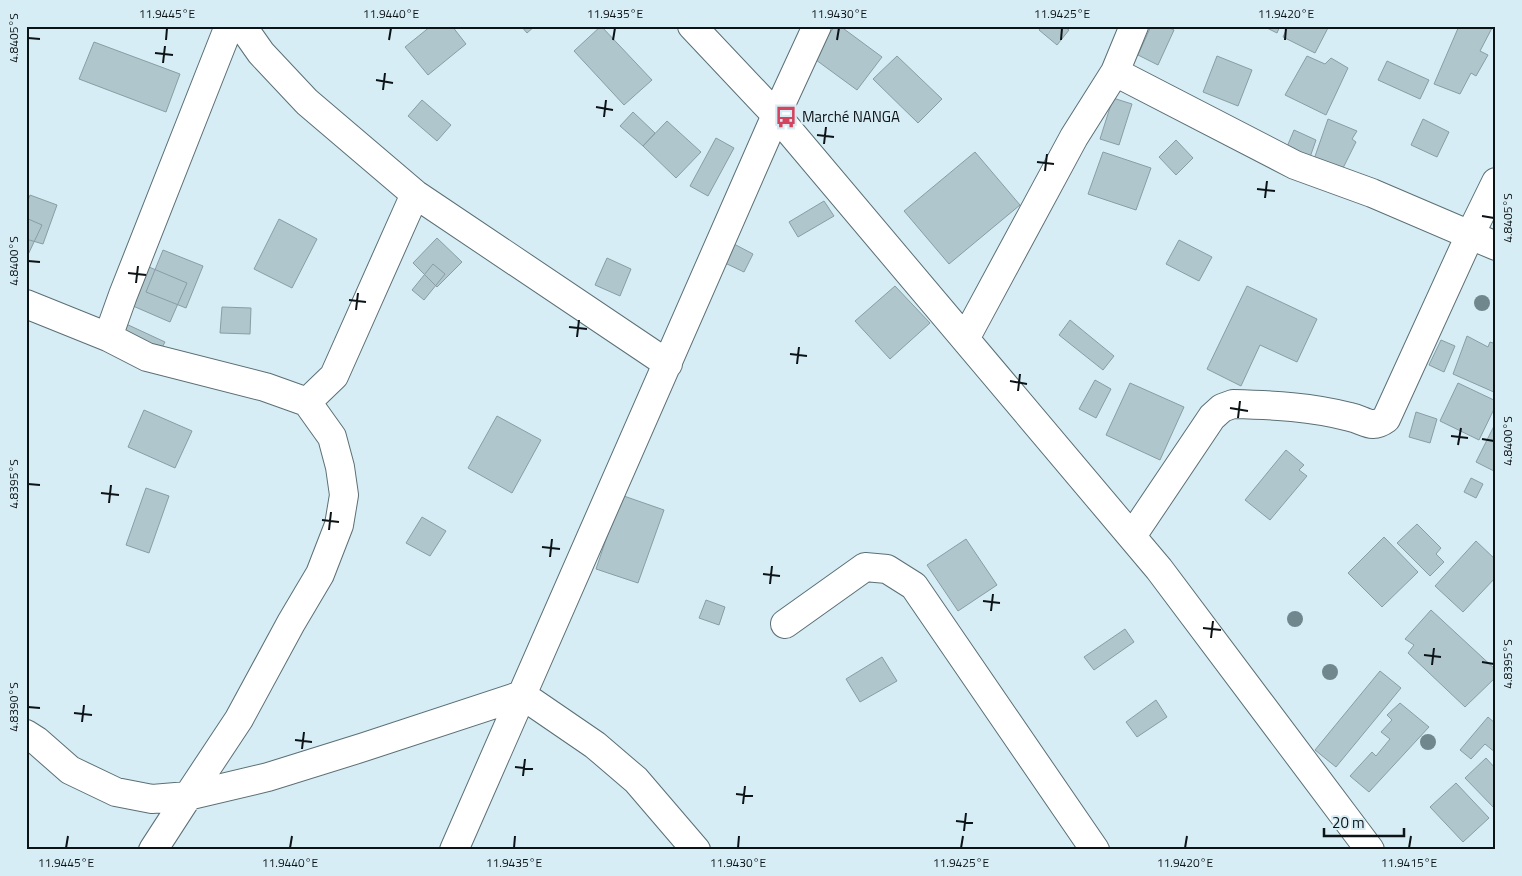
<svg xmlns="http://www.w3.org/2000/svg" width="1522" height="876" viewBox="0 0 1522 876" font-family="'Titillium Web',sans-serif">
  <rect width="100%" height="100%" fill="#d7edf5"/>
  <!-- building -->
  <path fill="#b0c6cd" stroke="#889da4" d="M431 26H452L466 44 428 75 405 47Z
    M521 26H535L527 33Z
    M601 26 652 80 624 105 574 51Z
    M835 26H840L882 57 857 90 812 57Z
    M1042 26H1063L1069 30 1057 45 1039 30Z
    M1151 26H1166L1174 30 1158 65 1138 55Z
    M1263 26H1280L1277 33Z
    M1288 26H1329L1315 53 1283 37Z
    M1459 26H1487L1492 28 1480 51 1488 55 1476 76 1471 73 1460 94 1434 84Z
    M94 42 180 74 166 112 79 79Z
    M897 56 942 99 918 123 873 79Z
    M1217 56 1252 70 1238 106 1203 92Z
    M1307 56 1325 64 1331 58 1348 68 1326 115 1285 95Z
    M1387 61 1429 80 1420 99 1378 80Z
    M1113 98 1132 104 1119 145 1100 139Z
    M422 100 451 125 437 141 408 116Z
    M633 112 655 133 643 146 620 126Z
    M1328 119 1357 131 1352 139 1356 142 1338 178 1312 165Z
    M1423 119 1449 132 1437 157 1411 145Z
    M667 121 701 152 676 178 643 146Z
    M1294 130 1316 140 1308 163 1284 154Z
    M716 138 734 148 708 196 690 186Z
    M1176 140 1193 158 1176 175 1159 157Z
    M975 152 1020 205 949 264 904 211Z
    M1103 152 1151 168 1136 210 1088 194Z
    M30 195 57 205 43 244 26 239V206Z
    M824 201 834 216 798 237 789 222Z
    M26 218 42 225 26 259Z
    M279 219 317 239 292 288 254 269Z
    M437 238 462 262 437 287 413 263Z
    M1179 240 1212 257 1199 281 1166 264Z
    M734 244 753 254 744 272 725 263Z
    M163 250 203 266 186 308 146 292Z
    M607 258 631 269 620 296 595 285Z
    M433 264 445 274 424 300 412 290Z
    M149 267 187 283 170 322 133 306Z
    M895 286 930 323 890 359 855 321Z
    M1247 286 1317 319 1297 362 1260 345 1241 386 1207 369Z
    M222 307 251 308 250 334 220 333Z
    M1070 320 1114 356 1103 370 1059 335Z
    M124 323 165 342 159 353 119 333Z
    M1467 336 1488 347 1490 342 1496 344V393L1453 374Z
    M1441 340 1455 346 1444 372 1429 365Z
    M1095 380 1111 389 1096 418 1079 409Z
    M1130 383 1184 407 1160 460 1106 435Z
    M1458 383 1496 401V405L1479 440 1440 421Z
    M144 410 192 431 175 468 128 447Z
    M1416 412 1437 419 1430 443 1409 437Z
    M497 416 541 440 512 493 468 468Z
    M1496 422V472L1476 462Z
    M1286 450 1304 465 1299 470 1307 476 1270 520 1245 500Z
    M1471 478 1483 484 1476 498 1464 492Z
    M146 488 169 496 149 553 126 545Z
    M621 495 664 510 638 583 596 569Z
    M422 517 446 531 430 556 406 543Z
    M1417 524 1441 548 1436 554 1444 562 1430 576 1397 543Z
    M1384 537 1418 572 1382 607 1348 573Z
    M966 539 997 585 958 611 927 565Z
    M1476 541 1496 560V577L1463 612 1435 586Z
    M706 600 725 607 719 625 699 618Z
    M1431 610 1496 670V677L1465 707 1408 653 1414 645 1405 639Z
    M1125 629 1134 642 1094 670 1084 657Z
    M882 657 897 681 860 702 846 679Z
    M1380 671 1401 688 1336 767 1315 750Z
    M1156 700 1167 717 1137 737 1126 722Z
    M1400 703 1429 727 1369 792 1350 776 1372 752 1376 756 1390 739 1381 732 1392 720 1387 715Z
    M1488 717 1496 724V753L1485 744 1471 759 1460 750Z
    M1486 758 1496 769V810L1465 778Z
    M1456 783 1489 818 1463 842 1430 807Z"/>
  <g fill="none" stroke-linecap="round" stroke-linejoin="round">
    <!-- minor casing -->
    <g stroke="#5b6f75" stroke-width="30">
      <path id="minor" d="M242 26 261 53 307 102 415 194 668 364
        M692 26 776 115 1159 569 1370 850
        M1115 72 1295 165 1372 193 1496 246
        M26 304 108 337 147 357 265 387 307 402 334 376 415 194
        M108 337 123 295 229 26
        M965 339 1074 137 1115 72 1134 26
        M1132 536 1212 417 1222 408 1233 404C1273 405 1312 407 1350 417 1365 420 1371 430 1386 419L1470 235 1496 182
        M785 624 865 567 887 569 914 586 1095 850
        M26 734 37 741 70 770 116 792 152 799 188 796 239 719 291 623 320 574 339 525 344 495 340 467 332 437 307 402
        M153 850 188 796 268 777 364 747 522 695 595 745 636 780 696 850
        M454 850 776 115 817 26"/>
    </g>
    <!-- minor -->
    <use href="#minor" stroke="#fff" stroke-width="28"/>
  </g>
  <!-- trees -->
  <g fill="#71878e">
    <circle cx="1482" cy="303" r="8"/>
    <circle cx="1295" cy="619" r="8"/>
    <circle cx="1330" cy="672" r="8"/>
    <circle cx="1428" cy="742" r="8"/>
  </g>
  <!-- ticks -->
  <path fill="none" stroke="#0c1316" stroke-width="2" d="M28 38 40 39M166 40 167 28M389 40 391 28M613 40 615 28M837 40 839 28M1061 40 1062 28M1285 40 1286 28M155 53 173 55M163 63 165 46M376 80 393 83M383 90 385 73M596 107 613 110M604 117 606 100M817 135 834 137M824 144 826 127M1037 162 1054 164M1045 171 1047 154M1257 189 1275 191M1265 198 1267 181M1482 216 1494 218M28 261 40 262M128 273 146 275M136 283 138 266M349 300 366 302M356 310 358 293M569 327 587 329M577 337 579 320M790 354 807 356M797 364 799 347M1010 381 1027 384M1018 391 1020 374M1230 408 1248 411M1238 418 1240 401M1451 436 1468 438M1482 439 1494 441M1458 445 1461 428M28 484 40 485M101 493 119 495M109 503 111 485M322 520 339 522M329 530 331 512M542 547 560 549M550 557 552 539M763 574 780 576M770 584 772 566M983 601 1000 603M991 611 993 594M1203 628 1221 630M1211 638 1213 621M1424 655 1441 657M1482 662 1494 664M1432 665 1434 648M28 707 40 708M74 713 92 715M82 722 84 705M295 740 312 742M302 749 304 732M515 767 533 769M523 776 525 759M736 794 753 796M743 804 745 786M956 821 973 823M964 831 966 813M66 848 68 836M290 848 292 836M514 848 515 836M738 848 739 836M961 848 963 836M1185 848 1187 836M1409 848 1411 836"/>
  <!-- icons -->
  <defs>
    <g id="bus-bare" transform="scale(1.725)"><path d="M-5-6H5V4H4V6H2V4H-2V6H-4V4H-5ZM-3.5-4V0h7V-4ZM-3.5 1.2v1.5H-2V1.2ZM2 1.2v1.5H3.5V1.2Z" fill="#d4445e" stroke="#d7edf5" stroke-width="2.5" paint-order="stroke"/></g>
  </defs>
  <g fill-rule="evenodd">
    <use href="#bus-bare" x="786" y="117"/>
  </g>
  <g text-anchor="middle" stroke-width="5" stroke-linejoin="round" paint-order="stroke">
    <!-- poi labels -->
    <g font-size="15" fill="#0c1316" stroke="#d7edf5" text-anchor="start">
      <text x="802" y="122">Marché NANGA</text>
    </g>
  </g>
  <!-- border -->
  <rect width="1522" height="876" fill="none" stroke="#d7edf5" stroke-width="55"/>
  <!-- scale -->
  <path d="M1324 828v8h80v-8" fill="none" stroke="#0c1316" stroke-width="2.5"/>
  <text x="1332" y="828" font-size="15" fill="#0c1316" stroke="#d7edf5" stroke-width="4" paint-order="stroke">20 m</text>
  <rect x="28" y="28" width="1466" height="820" fill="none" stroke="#0c1316" stroke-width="2"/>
  <g font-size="12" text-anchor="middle" fill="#0c1316">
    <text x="167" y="18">11.9445°E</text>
    <text x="391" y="18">11.9440°E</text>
    <text x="615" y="18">11.9435°E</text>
    <text x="839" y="18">11.9430°E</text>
    <text x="1062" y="18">11.9425°E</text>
    <text x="1286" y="18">11.9420°E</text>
    <text transform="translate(14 38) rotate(-90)" y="4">4.8405°S</text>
    <text transform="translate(1508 218) rotate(-90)" y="4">4.8405°S</text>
    <text transform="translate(14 261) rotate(-90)" y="4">4.8400°S</text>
    <text transform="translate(1508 441) rotate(-90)" y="4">4.8400°S</text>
    <text transform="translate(14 484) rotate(-90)" y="4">4.8395°S</text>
    <text transform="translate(1508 664) rotate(-90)" y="4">4.8395°S</text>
    <text transform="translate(14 707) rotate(-90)" y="4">4.8390°S</text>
    <text x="66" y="867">11.9445°E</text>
    <text x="290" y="867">11.9440°E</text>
    <text x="514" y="867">11.9435°E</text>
    <text x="738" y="867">11.9430°E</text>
    <text x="961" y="867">11.9425°E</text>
    <text x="1185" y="867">11.9420°E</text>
    <text x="1409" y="867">11.9415°E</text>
  </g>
</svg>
